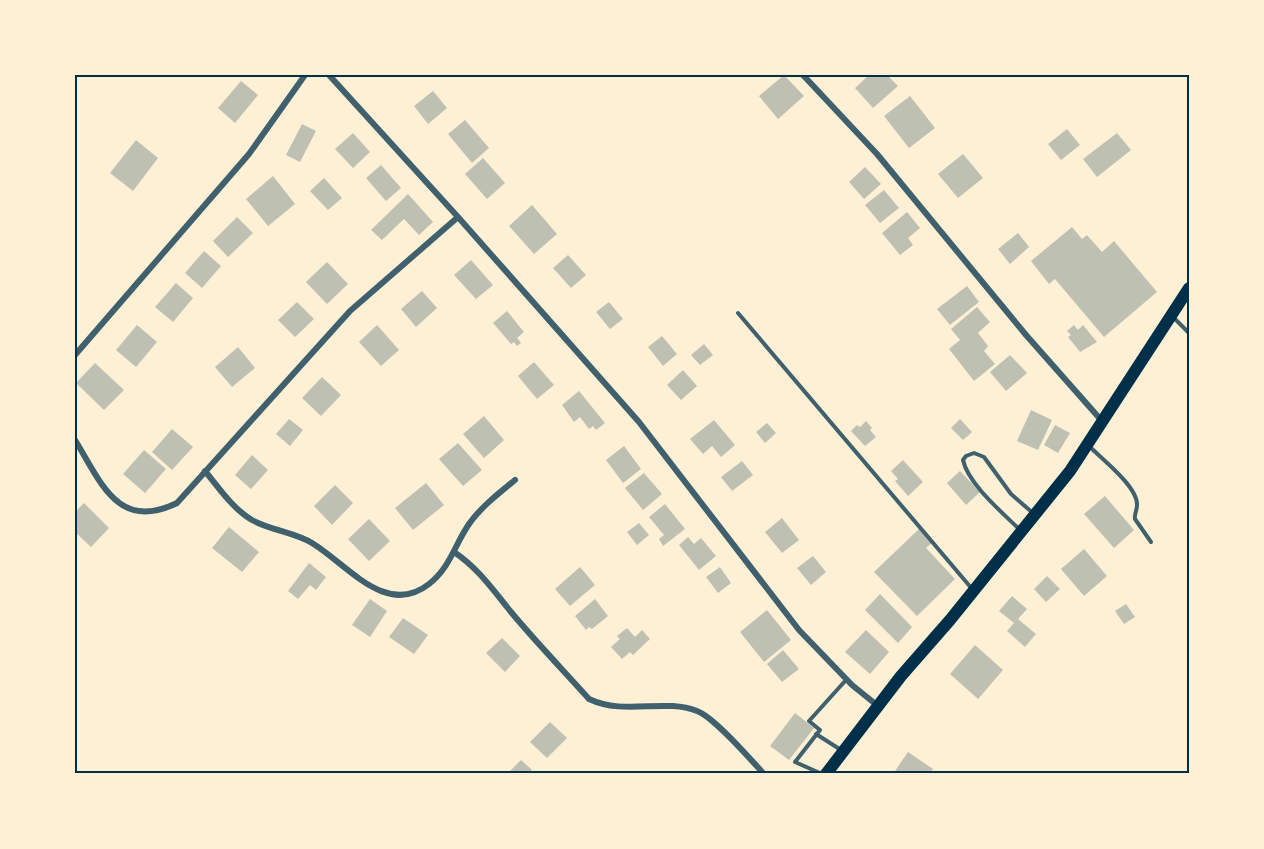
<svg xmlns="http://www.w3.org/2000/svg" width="1264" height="849" viewBox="0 0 1264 849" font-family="'Work Sans',sans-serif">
  <rect width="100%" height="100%" fill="#fdf0d5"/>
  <!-- building -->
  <path fill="#bec0b2" d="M784 75 804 96 778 119 759 96Z
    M869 75H887L898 86 873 108 855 88Z
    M241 81 258 95 235 123 218 108Z
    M433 91 447 108 428 124 414 106Z
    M910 96 935 128 909 148 884 116Z
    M465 120 489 148 472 163 448 134Z
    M302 124 316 131 300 162 286 155Z
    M1067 129 1080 145 1061 160 1048 144Z
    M353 133 370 152 353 168 335 149Z
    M1117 133 1131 150 1097 177 1083 159Z
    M136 140 158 158 133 191 110 173Z
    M963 154 983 178 958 198 938 174Z
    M483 158 505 183 487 199 465 174Z
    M381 165 401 188 386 201 366 178Z
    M865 167 881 184 864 199 849 182Z
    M273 176 295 204 268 226 246 199Z
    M324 178 342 198 328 210 310 191Z
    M884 190 899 208 880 223 865 205Z
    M408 194 433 222 419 235 404 219 382 240 371 230Z
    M532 205 557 234 534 254 509 226Z
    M907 212 920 228 908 238 913 245 900 255 882 233Z
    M237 217 253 233 228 257 213 241Z
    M1072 227 1082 239 1087 235 1102 252 1114 241 1157 292 1104 337 1055 279 1049 284 1031 261Z
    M1018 233 1029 247 1010 264 998 249Z
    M204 251 221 266 202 288 185 273Z
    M568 255 586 275 571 288 553 268Z
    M471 260 493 285 476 299 454 275Z
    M327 262 348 284 327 304 306 282Z
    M176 283 193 298 173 322 155 307Z
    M967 286 979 302 950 325 937 309Z
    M422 291 437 308 416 327 401 309Z
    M297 302 314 319 295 337 278 320Z
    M609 302 623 319 610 329 596 312Z
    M977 307 990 322 978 333 988 346 984 351 995 364 974 381 949 349 960 340 951 329Z
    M507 311 524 332 517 338 521 343 517 346 514 342 511 344 493 323Z
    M137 325 157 342 136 367 116 350Z
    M377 325 399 350 381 366 359 342Z
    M1074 325 1078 330 1083 325 1097 342 1080 352 1068 337 1071 335 1067 331Z
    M662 336 677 354 663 366 648 347Z
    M704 344 713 355 700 365 691 355Z
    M238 347 255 368 232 387 215 367Z
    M1010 355 1027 373 1006 391 990 372Z
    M534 362 554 385 537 399 518 376Z
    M95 363 124 390 104 410 76 383Z
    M683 370 697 386 681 400 667 385Z
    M322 377 341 395 321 416 302 398Z
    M579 391 605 423 596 430 593 426 589 429 580 417 574 422 562 405Z
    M1031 410 1052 420 1038 450 1017 441Z
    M484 416 504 440 484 458 463 434Z
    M289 419 303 430 290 446 276 434Z
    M960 419 972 432 963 440 951 428Z
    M714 420 735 445 721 457 712 446 703 454 690 439Z
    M866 421 872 428 870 430 876 437 865 446 851 431 857 425 860 427Z
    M767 423 776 433 765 443 756 432Z
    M1055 425 1070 433 1058 453 1044 445Z
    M172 429 193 447 172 470 152 452Z
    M458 443 482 470 463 486 439 459Z
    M624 446 641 469 623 483 606 460Z
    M144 450 166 469 145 493 123 474Z
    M252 455 268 470 251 489 235 475Z
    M903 460 923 482 908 496 895 481 898 479 891 471Z
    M742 461 753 475 732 491 721 477Z
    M960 471 980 492 966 505 947 483Z
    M644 473 662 494 643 510 625 488Z
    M426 483 444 505 413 530 395 508Z
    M335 485 353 503 332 525 314 506Z
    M1105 496 1134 530 1114 548 1084 514Z
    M84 503 109 528 91 547 75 532V512Z
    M665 504 685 529 663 546 659 539 664 535 649 517Z
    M782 518 799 540 782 553 765 532Z
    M369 519 390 541 369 561 348 539Z
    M639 523 649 535 637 545 627 532Z
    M229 527 259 552 242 572 212 548Z
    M920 528 933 542 926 548 955 579 917 616 874 572Z
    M688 537 694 544 701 538 716 556 699 570 679 545Z
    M1084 549 1107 576 1084 596 1061 569Z
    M813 556 826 572 811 585 797 568Z
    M309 563 326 577 316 590 310 585 298 599 288 591Z
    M580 567 595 585 570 606 555 589Z
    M720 567 731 583 718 593 706 577Z
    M1047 576 1060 589 1046 602 1034 589Z
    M880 594 912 627 898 643 865 610Z
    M1012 596 1027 609 1018 619 1036 634 1025 647 1007 631 1014 623 999 611Z
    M370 599 387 611 370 637 352 625Z
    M595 599 608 616 592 629 589 627 586 630 575 616Z
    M1126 604 1135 617 1124 624 1115 611Z
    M767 610 791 640 764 662 740 632Z
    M403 618 428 635 414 654 389 637Z
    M627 628 635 637 642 630 650 639 633 655 630 652 622 659 611 647 620 639 617 636Z
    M866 630 889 652 870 674 845 652Z
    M502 638 520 656 505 672 486 653Z
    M975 645 1003 670 978 699 950 674Z
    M783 650 799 669 782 682 767 664Z
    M795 713 814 728 789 760 770 746Z
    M550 722 567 738 547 758 530 742Z
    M908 752 933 769 929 774H893Z
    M521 760 532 770 528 774H507Z"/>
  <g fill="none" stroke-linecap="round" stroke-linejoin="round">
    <!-- service -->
    <path stroke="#3f606c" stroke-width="4" d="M738 313 973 590
      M1174 318 1189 333
      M1090 447C1102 459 1138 487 1137 505 1137 511 1134 514 1135 519L1151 542
      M1021 531C1003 513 968 484 963 460L966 456 974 453 984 457 1011 494 1034 514
      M816 734 841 750
      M822 774 795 762 820 730 809 721 846 680"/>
    <!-- minor -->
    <path stroke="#3f606c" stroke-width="6" d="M329 75 458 217 639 422 799 630 852 685 878 706
      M803 75 877 154 1026 335 1102 421
      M75 355 249 154 305 75
      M75 440C101 482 118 532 177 503L350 311 458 217
      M205 471C219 488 233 509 252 520 270 530 296 533 312 543 347 564 386 618 429 584 450 568 455 544 469 524 481 507 499 493 515 480
      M454 552C478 568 493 590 511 612 536 642 563 670 589 699 625 716 664 698 697 711 714 717 750 759 764 774"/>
    <!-- primary -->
    <path stroke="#003049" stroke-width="12" d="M826 774 901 676 950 620 1070 471 1189 288"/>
  </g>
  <!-- border -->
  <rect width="1264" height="849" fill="none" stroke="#fdf0d5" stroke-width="153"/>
  <rect x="76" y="76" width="1112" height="696" fill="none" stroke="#003049" stroke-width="2"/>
</svg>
